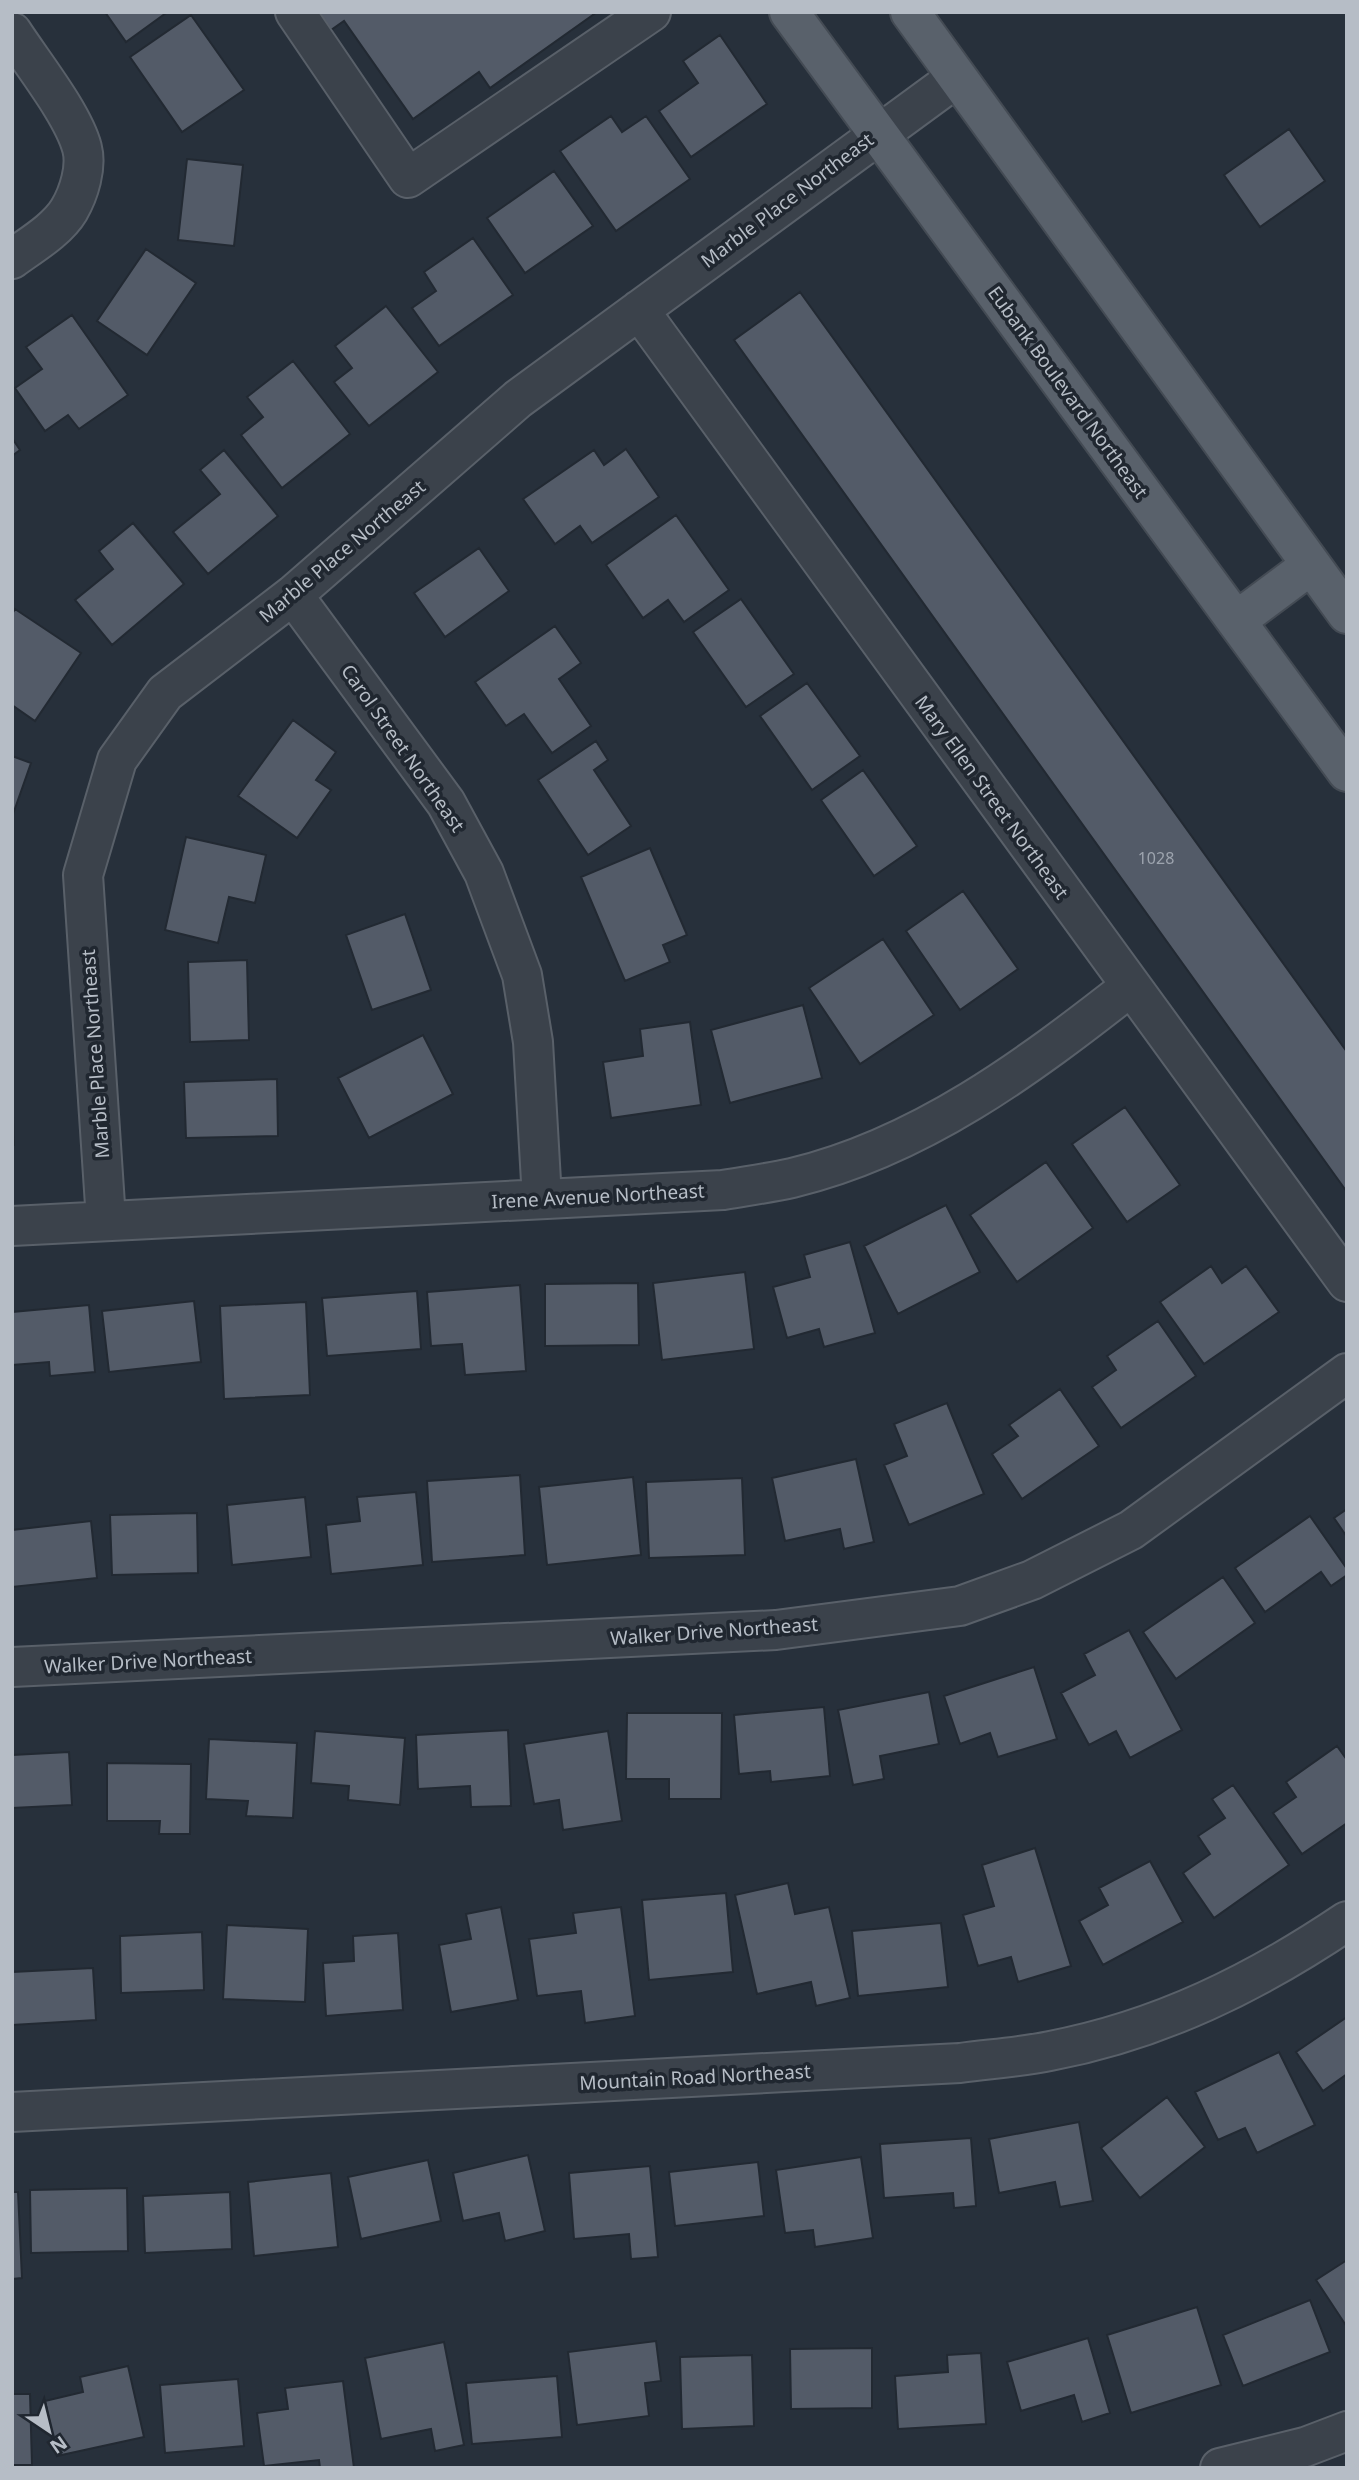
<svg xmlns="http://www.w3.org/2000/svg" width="1359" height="2480" viewBox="0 0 1359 2480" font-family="'Noto Sans',sans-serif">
  <rect width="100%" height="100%" fill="#27303b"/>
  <!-- building -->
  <path fill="#535b68" stroke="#222932" stroke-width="2" d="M105 12H166V13L126 42Z
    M318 12H597L490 88 479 72 413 119 344 21 331 30Z
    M191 15 244 90 182 132 130 57Z
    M720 35 767 104 691 157 659 111 698 83 683 61Z
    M611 116 622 132 646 116 690 179 616 231 560 151Z
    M1289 129 1325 181 1260 227 1224 175Z
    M187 159 243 165 234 246 178 240Z
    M554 171 593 226 525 273 487 218Z
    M473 238 513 295 439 346 412 308 436 291 424 272Z
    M146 249 196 283 147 355 97 321Z
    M800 292 1347 1052V1192L734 340Z
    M386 306 438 372 369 426 334 382 352 368 335 346Z
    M72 315 128 395 79 429 68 415 45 431 15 388 42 369 26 347Z
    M293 361 350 434 282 488 241 435 263 417 247 397Z
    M12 438 20 450 12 456Z
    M626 449 659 497 592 543 580 526 555 544 523 499 594 450 604 465Z
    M224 450 278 516 208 574 173 532 220 494 200 470Z
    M676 515 729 590 684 622 668 600 643 618 606 565Z
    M133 523 184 584 112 645 75 600 113 569 99 551Z
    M479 548 509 591 445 637 414 593Z
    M741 599 794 674 746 707 693 632Z
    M15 609 81 653 35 721 12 705V614Z
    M555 626 581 663 559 679 591 726 552 753 524 714 506 726 475 682Z
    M807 683 860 756 812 790 760 716Z
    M293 720 336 752 316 780 331 790 297 838 238 796Z
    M596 741 608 760 594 770 631 826 588 855 538 780Z
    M12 756 31 763 12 817Z
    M863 770 917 846 874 876 821 800Z
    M186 837 266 855 255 903 229 897 218 943 165 930Z
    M650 848 687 935 663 945 670 962 625 981 581 877Z
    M963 891 1018 969 960 1010 906 931Z
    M405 914 431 990 372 1010 346 935Z
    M883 939 934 1015 860 1064 809 988Z
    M247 960 249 1040 190 1042 188 962Z
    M803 1005 822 1078 730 1103 711 1030Z
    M690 1022 701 1105 611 1118 603 1062 643 1056 640 1029Z
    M423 1035 453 1094 369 1138 338 1078Z
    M277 1079 278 1136 186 1138 184 1082Z
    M12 1088 14 1145H12Z
    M1125 1107 1180 1185 1127 1222 1072 1144Z
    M1046 1162 1093 1228 1017 1282 970 1215Z
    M946 1205 980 1272 898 1314 864 1246Z
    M850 1242 875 1333 824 1347 819 1329 787 1338 773 1287 810 1277 804 1255Z
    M1211 1266 1222 1283 1246 1266 1279 1312 1204 1364 1160 1302Z
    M745 1272 754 1349 662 1360 653 1283Z
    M638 1283 639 1345 545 1346V1284Z
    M520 1285 526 1371 465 1375 462 1344 431 1346 427 1292Z
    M417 1291 421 1349 327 1356 322 1298Z
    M194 1301 201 1362 109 1372 102 1311Z
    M306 1302 310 1395 224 1399 220 1306Z
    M89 1305 95 1372 50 1376 49 1362 12 1365V1312Z
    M1158 1321 1196 1376 1121 1428 1092 1387 1116 1370 1107 1356Z
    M1060 1389 1099 1446 1022 1499 992 1454 1018 1436 1009 1425Z
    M947 1403 984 1494 909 1525 884 1465 907 1456 894 1424Z
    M856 1459 874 1542 844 1549 840 1529 785 1541 772 1478Z
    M520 1475 525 1555 432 1562 427 1481Z
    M633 1477 641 1555 547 1565 539 1487Z
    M742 1478 745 1555 649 1558 646 1482Z
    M416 1492 423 1565 331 1574 326 1525 360 1521 357 1497Z
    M305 1497 311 1557 232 1565 227 1505Z
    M1347 1509V1537L1334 1518Z
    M197 1513 198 1573 112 1575 110 1515Z
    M1310 1516 1347 1569V1575L1331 1586 1321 1572 1265 1612 1235 1568Z
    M91 1521 97 1578 12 1587V1530Z
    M1223 1577 1255 1623 1176 1679 1143 1632Z
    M1129 1630 1182 1730 1130 1758 1116 1731 1089 1745 1061 1693 1095 1675 1084 1654Z
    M1034 1667 1057 1739 998 1757 990 1733 960 1744 944 1696Z
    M929 1692 939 1744 880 1756 884 1779 853 1785 838 1710Z
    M824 1707 830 1776 771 1782 770 1771 739 1774 734 1715Z
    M627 1713H722L721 1799H669V1779H626Z
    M508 1730 511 1806 471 1807 470 1786 418 1789 416 1735Z
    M315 1731 405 1738 400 1805 348 1800 349 1786 311 1783Z
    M608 1731 622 1821 563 1830 559 1800 534 1804 524 1744Z
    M209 1739 297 1743 293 1818 246 1816 248 1801 206 1799Z
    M1337 1746 1347 1760V1823L1302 1854 1273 1813 1296 1797 1286 1782Z
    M69 1752 72 1805 12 1808V1755Z
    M107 1763 191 1764 190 1834H159L160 1821H107Z
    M1233 1785 1289 1865 1214 1918 1183 1873 1210 1854 1198 1836 1225 1818 1212 1799Z
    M1035 1848 1071 1966 1018 1982 1011 1957 978 1966 963 1915 994 1906 982 1865Z
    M1150 1861 1183 1922 1103 1965 1079 1921 1108 1905 1099 1888Z
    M788 1883 795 1914 829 1907 850 1998 816 2006 811 1982 757 1994 735 1895Z
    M726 1893 733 1972 649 1980 642 1900Z
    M501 1907 518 2000 451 2012 439 1945 471 1939 466 1914Z
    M621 1907 635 2016 585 2023 581 1991 537 1996 529 1939 576 1933 573 1913Z
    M941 1923 948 1987 858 1996 852 1931Z
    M227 1925 308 1929 305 2002 223 1999Z
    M202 1932 204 1990 121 1993 120 1936Z
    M398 1933 403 2010 326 2016 323 1963 354 1961 353 1936Z
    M93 1968 96 2020 12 2025V1972Z
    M1347 2017V2074L1323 2091 1296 2052Z
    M1279 2052 1315 2125 1257 2153 1245 2128 1218 2140 1195 2092Z
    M1167 2097 1205 2147 1140 2198 1101 2148Z
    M1079 2122 1093 2201 1060 2207 1055 2182 999 2193 989 2139Z
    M971 2138 976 2206 954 2208 953 2193 884 2198 880 2144Z
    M528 2155 545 2231 505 2241 499 2213 463 2221 453 2173Z
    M861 2157 873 2238 815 2247 813 2230 785 2233 776 2170Z
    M428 2160 441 2221 361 2239 348 2177Z
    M758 2162 764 2216 675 2226 669 2172Z
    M650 2166 658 2257 631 2259 629 2234 574 2239 569 2173Z
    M331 2173 338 2247 254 2256 248 2182Z
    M127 2188 128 2251 31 2253 30 2190Z
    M12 2192H18L22 2278 12 2279Z
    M230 2192 232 2249 145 2253 143 2196Z
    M1347 2260V2327L1316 2280Z
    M1310 2300 1330 2352 1243 2386 1223 2335Z
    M1197 2307 1221 2385 1131 2413 1107 2335Z
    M1088 2338 1110 2413 1082 2422 1074 2395 1021 2411 1007 2362Z
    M656 2341 661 2381 645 2383 649 2416 577 2425 568 2352Z
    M444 2342 464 2445 435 2451 431 2429 381 2439 365 2358Z
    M872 2348V2408L791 2409 790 2349Z
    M981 2353 986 2424 898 2429 895 2376 948 2372 947 2355Z
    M752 2355 754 2426 682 2429 680 2357Z
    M128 2366 144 2437 57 2456 45 2401 83 2392 80 2377Z
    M557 2376 562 2437 472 2444 466 2383Z
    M238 2379 244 2446 165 2453 160 2385Z
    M343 2381 354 2468H320L319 2460 264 2466 257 2413 288 2409 285 2388Z
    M12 2394H30L32 2465H12Z"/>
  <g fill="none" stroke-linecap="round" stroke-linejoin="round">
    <!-- minor casing -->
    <g stroke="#596069" stroke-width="42">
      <path id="minor" d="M295 12 408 178 651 12
        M12 32C32 63 73 114 82 148 87 167 79 193 69 210 57 230 31 245 12 259
        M639 310 1347 1282
        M293 595 446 803 484 873 522 975 533 1042 542 1199
        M106 1220 83 875 117 760 165 693 293 595 518 399 956 78
        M12 1226 723 1190C746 1186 770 1183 792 1178 921 1147 1028 1067 1130 987
        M12 1667 776 1630 960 1606 1032 1580 1131 1530 1347 1373
        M12 2112 960 2063C990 2059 1021 2057 1050 2051 1160 2030 1255 1983 1347 1921
        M1220 2468 1305 2447 1347 2431"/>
    </g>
    <!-- major casing -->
    <g stroke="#444b54" stroke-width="42">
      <path id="major" d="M789 12 1347 772
        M910 12 1347 614
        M1236 621 1311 565"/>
    </g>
    <!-- minor -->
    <use href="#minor" stroke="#3b424b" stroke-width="38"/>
    <!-- major -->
    <use href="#major" stroke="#59616b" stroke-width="38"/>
  </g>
  <g text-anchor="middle" stroke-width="7" stroke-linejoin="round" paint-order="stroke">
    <!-- number labels -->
    <g font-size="16" fill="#9da4ae">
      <text x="1156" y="864">1028</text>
    </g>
    <!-- street labels -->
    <g font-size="19" fill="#b6bdc6" stroke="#202730">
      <text transform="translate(787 200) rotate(-37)" y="7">Marble Place Northeast</text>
      <text transform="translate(1068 392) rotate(54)" y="7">Eubank Boulevard Northeast</text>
      <text transform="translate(342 551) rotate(-40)" y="7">Marble Place Northeast</text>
      <text transform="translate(403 748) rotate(55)" y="7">Carol Street Northeast</text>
      <text transform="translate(992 797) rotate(54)" y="7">Mary Ellen Street Northeast</text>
      <text transform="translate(95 1054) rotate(-94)" y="7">Marble Place Northeast</text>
      <text transform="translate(598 1196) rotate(-3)" y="7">Irene Avenue Northeast</text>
      <text transform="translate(714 1631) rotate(-4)" y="7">Walker Drive Northeast</text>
      <text transform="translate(148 1661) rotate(-3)" y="7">Walker Drive Northeast</text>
      <text transform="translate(695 2077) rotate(-3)" y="7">Mountain Road Northeast</text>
    </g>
  </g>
  <!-- border -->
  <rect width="1359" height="2480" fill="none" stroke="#b6bdc6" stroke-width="28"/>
  <!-- north arrow -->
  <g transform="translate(49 2431) rotate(145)" stroke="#202730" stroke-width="5" paint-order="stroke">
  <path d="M0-5L12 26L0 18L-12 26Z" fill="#b6bdc6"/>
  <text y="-10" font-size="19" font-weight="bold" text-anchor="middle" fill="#b6bdc6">N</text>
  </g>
</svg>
